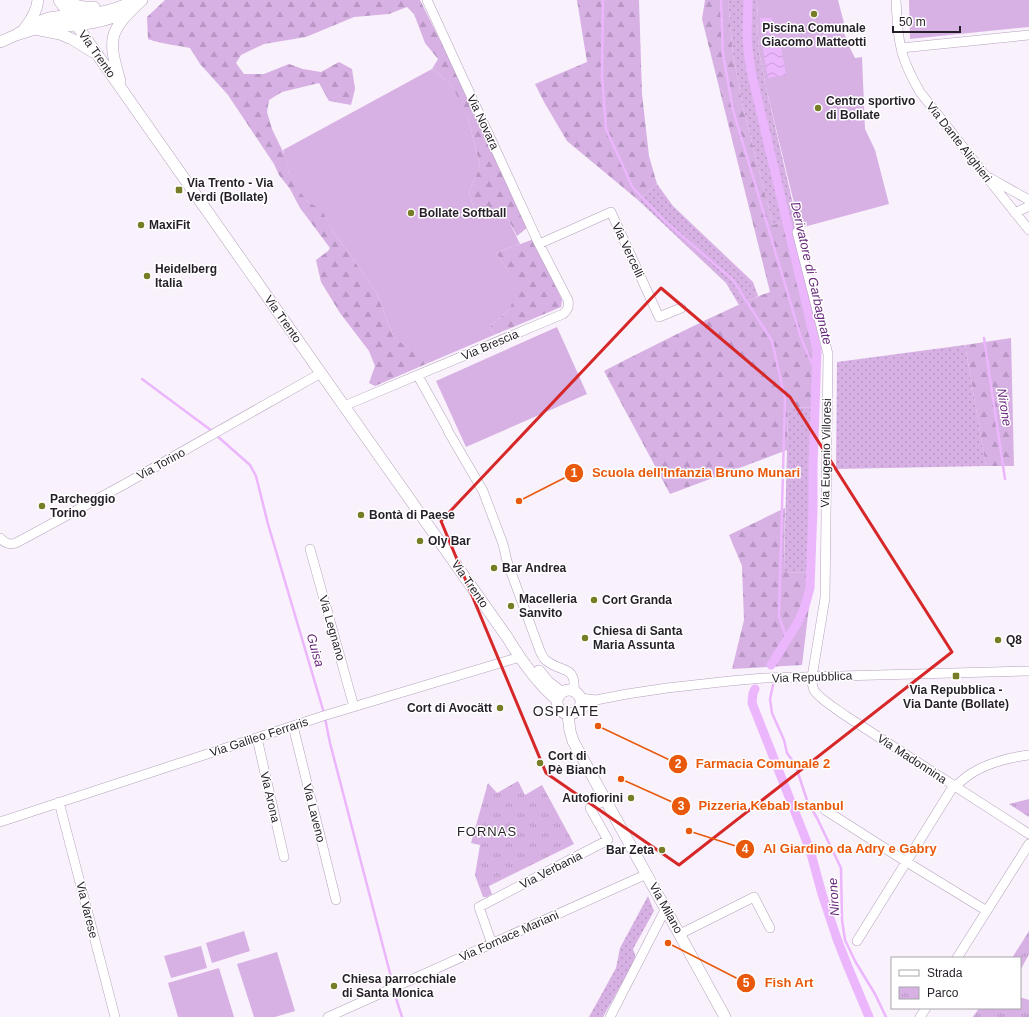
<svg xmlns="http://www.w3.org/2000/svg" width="1029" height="1017" viewBox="0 0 1029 1017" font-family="Arial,sans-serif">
  <defs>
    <pattern id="grass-dots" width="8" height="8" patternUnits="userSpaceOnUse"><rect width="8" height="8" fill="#d7b0e4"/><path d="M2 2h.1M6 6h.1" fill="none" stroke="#b897c4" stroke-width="1.8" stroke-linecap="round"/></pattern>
    <pattern id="forest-firs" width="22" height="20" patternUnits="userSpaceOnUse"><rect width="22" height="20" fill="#d7b0e4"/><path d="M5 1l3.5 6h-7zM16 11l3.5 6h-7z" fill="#b897c4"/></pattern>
    <pattern id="park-tufts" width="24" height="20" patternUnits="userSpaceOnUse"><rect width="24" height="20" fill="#d7b0e4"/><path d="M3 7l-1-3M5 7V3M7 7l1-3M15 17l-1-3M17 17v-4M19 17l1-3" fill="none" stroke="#b897c4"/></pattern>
    <pattern id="water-waves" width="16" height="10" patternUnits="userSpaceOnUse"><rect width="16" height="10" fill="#ecb6fd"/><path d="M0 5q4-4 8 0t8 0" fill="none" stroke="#ca9cd9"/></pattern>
  </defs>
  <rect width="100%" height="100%" fill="#f9f1fc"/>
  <!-- grass -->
  <path fill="url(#grass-dots)" d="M728 0H758L757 21 759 52 766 87 796 217 773 225 743 107 733 54Z
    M657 184 673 206 753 282 758 296 739 305 726 283 638 200Z
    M965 345 986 466 836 469 837 362Z
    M788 407 818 408 813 573 784 572Z
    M648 896 654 911 633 949 636 958 603 1017H589L616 968 620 948Z"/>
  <!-- forest -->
  <path fill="url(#forest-firs)" d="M165 0H420L452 64 528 227 517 236 507 217 491 210 474 209 469 192 480 166 468 118 449 82 432 69 438 59 425 43 414 14 407 7 389 14 354 17 306 37 264 44 241 55 236 63 244 74H264L289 64 303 69 321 72 339 62 352 69 355 89 351 105 329 101 319 83 282 92 269 100 267 112 272 129 285 156 289 173 307 201 322 209 334 234 347 250 377 294 394 338 424 357 426 364 375 386 369 383 375 366 369 351 340 313 321 282 316 260 328 251 330 248 300 208 290 189 279 175 274 164 228 95 200 64 190 48C176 45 161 44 148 39L147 17Z
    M577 0H639L642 94 649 156 657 184 638 200 567 141 544 102 535 84 587 62Z
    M705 0H728L733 54 743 107 773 225 796 217 792 239 820 349 818 408 788 407 787 450 670 494 604 371C638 353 673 336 708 319 729 310 749 299 770 292L702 19Z
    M534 239 562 300 561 307 494 335 490 326 510 309V274L496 253Z
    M1011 338 1014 466H986L965 345Z
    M785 508 784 572 813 573 802 665 732 669 744 620 742 566 729 535Z"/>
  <!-- park -->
  <path fill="url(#park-tufts)" d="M518 781 525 795 542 785 574 844 489 886 492 894 487 897H483L475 875 480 845 471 843 488 783 497 793Z
    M1029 799V817L1009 804Z
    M1029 931V954L1020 971V958H1012Z
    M1020 997 1029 1000V1017H973L979 1008H1020Z"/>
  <!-- pitch -->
  <path fill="#d7b0e4" d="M758 0H838L844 23 841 25 849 46 855 58 862 57 865 129 875 150 889 204 800 228 766 87 759 52 757 21Z
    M909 0H1029V27L910 39Z
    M432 69 449 82 459 99 468 118 480 166 469 192 474 209 491 210 507 217 520 244 496 253 510 274 517 288 510 309 490 326 494 335 426 364 423 357 394 338 377 294 347 250 334 234 322 210 307 201 298 189 289 173 283 150Z
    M557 327 587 394 466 447 436 381Z
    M244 931 250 951 212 963 206 943Z
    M201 946 207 968 171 978 164 956Z
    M277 952 295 1011 275 1017H254L237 964Z
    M219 968 234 1017H178L168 983Z"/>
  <!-- water -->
  <path fill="url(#water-waves)" d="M760 18H772V29H778V34H768V32L764 33 761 30Z
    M780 41 786 75 768 78 762 44Z"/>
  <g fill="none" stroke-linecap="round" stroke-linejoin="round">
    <!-- stream -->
    <path stroke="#ecb6fd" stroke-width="2.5" d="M603 0 602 75 606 129 633 188 666 222 733 280 772 341 785 399 779 616 787 640
      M721 0 723 54 733 110 801 338 816 373
      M984 338 1005 479
      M142 379 212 431
      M216 435 250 465 256 476 268 524 324 713
      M773 685 770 699 772 713 784 740 787 753 795 764 808 803 817 818 841 868 842 920 845 940 855 961 875 994 886 1017
      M325 718 330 743 391 977
      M394 992 402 1017"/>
    <!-- canal -->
    <path stroke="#ecb6fd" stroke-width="9" d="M748 0 747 35 748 50 751 71 817 350 813 467V508L810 588 805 606 798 622 771 665
      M755 689 753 693 752 703 810 850 822 894 837 939 848 967 869 1017"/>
    <!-- minor casing -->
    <g stroke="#b5a1bc" stroke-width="10">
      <path id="minor" d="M896 0C897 16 897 32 901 48 904 63 912 78 920 92L985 175 1029 230
        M901 48 1029 35
        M990 178 1029 200
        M1015 213 1029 206
        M797 232 828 354 825 598 812 677C812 681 812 686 814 690 818 698 838 710 846 716L1029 834
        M539 244 611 212 659 317 681 308
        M418 376 447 428
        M344 406 563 314C568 310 569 307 568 300L539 244 427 0
        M448 431 483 491 503 544 507 561 540 651C542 655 543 659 547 661 562 673 576 665 574 691
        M0 538C5 543 9 545 16 543L125 484 321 373
        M310 549 354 707
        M580 698 596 700 627 694 667 688 730 681 765 678 1029 671
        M579 710 596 700
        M293 726 336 900
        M257 738 284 857
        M59 802 115 1017
        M825 810 905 861 987 911
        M0 822 323 716 520 657
        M680 934 754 897 770 928
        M857 941 951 790C958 784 964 778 972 773 988 763 1011 757 1029 755
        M492 944 479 907 608 840 590 808 606 800
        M957 958 1029 844
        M328 1017 647 874
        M610 1017 666 908
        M920 1017 926 1008"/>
    </g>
    <!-- tertiary casing -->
    <g stroke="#b5a1bc" stroke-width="12">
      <path id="tertiary" d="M59 0 344 406 507 637C521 660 536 682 556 699
        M66 0C76 6 83 8 94 7
        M25 28C32 19 37 11 38 0
        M46 28C72 25 101 25 125 12
        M16 35C25 29 39 21 49 18 78 13 109 16 134 0
        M0 42 16 35 35 29 60 34 72 39 93 52
        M120 81C107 37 109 31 142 0
        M539 671 548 682 561 692
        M557 702a12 12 0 1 1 24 0a12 12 0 1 1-24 0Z
        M568 715 570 731 573 741 725 1017"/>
    </g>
    <!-- minor -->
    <use href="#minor" stroke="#fff" stroke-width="9"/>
    <!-- tertiary -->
    <use href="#tertiary" stroke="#fff" stroke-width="11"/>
  </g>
  <!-- marked area -->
  <path fill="none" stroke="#d62828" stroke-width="3" stroke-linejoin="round" d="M661 288 790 397 952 652 679 865 546 773 441 521Z"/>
  <!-- markers -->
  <g fill="#777c26" stroke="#fff" stroke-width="1.5">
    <circle cx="814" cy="14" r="4"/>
    <circle cx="818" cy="108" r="4"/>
    <rect x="175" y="186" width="8" height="8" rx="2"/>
    <circle cx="411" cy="213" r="4"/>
    <circle cx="141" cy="225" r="4"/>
    <circle cx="147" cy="276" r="4"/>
    <circle cx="42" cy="506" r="4"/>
    <circle cx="361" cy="515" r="4"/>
    <circle cx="420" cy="541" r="4"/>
    <circle cx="494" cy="568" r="4"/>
    <circle cx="594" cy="600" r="4"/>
    <circle cx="511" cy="606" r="4"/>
    <circle cx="585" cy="638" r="4"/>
    <circle cx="998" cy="640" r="4"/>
    <rect x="952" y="672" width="8" height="8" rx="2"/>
    <circle cx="500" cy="708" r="4"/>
    <circle cx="540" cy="763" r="4"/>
    <circle cx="631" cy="798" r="4"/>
    <circle cx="662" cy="850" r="4"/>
    <circle cx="334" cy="986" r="4"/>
  </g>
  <g text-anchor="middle" stroke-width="3" stroke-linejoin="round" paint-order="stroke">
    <!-- poi labels -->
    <g font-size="12" font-weight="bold" fill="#261e28" stroke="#fff" text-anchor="start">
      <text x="814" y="32" text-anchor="middle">Piscina Comunale<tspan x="814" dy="14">Giacomo Matteotti</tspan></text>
      <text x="826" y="105">Centro sportivo<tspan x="826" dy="14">di Bollate</tspan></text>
      <text x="187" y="187">Via Trento - Via<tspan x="187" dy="14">Verdi (Bollate)</tspan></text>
      <text x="419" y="217">Bollate Softball</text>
      <text x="149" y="229">MaxiFit</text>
      <text x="155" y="273">Heidelberg<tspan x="155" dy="14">Italia</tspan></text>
      <text x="50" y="503">Parcheggio<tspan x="50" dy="14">Torino</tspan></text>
      <text x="369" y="519">Bontà di Paese</text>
      <text x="428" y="545">Oly Bar</text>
      <text x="502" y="572">Bar Andrea</text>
      <text x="519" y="603">Macelleria<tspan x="519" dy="14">Sanvito</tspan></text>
      <text x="602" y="604">Cort Granda</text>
      <text x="593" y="635">Chiesa di Santa<tspan x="593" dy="14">Maria Assunta</tspan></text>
      <text x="1006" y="644">Q8</text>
      <text x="956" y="694" text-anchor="middle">Via Repubblica -<tspan x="956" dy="14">Via Dante (Bollate)</tspan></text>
      <text x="492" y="712" text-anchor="end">Cort di Avocätt</text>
      <text x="548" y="760">Cort di<tspan x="548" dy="14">Pè Bianch</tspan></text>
      <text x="623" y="802" text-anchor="end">Autofiorini</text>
      <text x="654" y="854" text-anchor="end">Bar Zeta</text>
      <text x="342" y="983">Chiesa parrocchiale<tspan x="342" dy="14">di Santa Monica</tspan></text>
    </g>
    <!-- street labels -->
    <g font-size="12" fill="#261e28" stroke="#fff">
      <text transform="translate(97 54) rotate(55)" y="4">Via Trento</text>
      <text transform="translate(483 122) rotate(65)" y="4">Via Novara</text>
      <text transform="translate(959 142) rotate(52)" y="4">Via Dante Alighieri</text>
      <text transform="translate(628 250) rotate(65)" y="4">Via Vercelli</text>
      <text transform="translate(283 319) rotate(55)" y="4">Via Trento</text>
      <text transform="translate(490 345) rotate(-23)" y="4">Via Brescia</text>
      <text transform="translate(826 453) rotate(-89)" y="4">Via Eugenio Villoresi</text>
      <text transform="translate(161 464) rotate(-29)" y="4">Via Torino</text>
      <text transform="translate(470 584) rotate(55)" y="4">Via Trento</text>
      <text transform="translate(332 628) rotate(74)" y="4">Via Legnano</text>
      <text transform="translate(812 677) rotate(-2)" y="4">Via Repubblica</text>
      <text transform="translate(259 737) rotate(-18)" y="4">Via Galileo Ferraris</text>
      <text transform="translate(912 759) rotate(33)" y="4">Via Madonnina</text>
      <text transform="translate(270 797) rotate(77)" y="4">Via Arona</text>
      <text transform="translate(314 813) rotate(76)" y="4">Via Laveno</text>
      <text transform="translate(551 870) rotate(-27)" y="4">Via Verbania</text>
      <text transform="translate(666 908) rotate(61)" y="4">Via Milano</text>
      <text transform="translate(87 910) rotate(76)" y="4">Via Varese</text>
      <text transform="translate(509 936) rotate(-24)" y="4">Via Fornace Mariani</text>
    </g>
    <!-- water labels -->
    <g font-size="13" font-style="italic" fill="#68297b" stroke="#fff">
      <text transform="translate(812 273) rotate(77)" y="5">Derivatore di Garbagnate</text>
      <text transform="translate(1005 407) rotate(81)" y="5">Nirone</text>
      <text transform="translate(316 650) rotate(74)" y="5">Guisa</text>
      <text transform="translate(833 897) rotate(-94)" y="5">Nirone</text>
    </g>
    <!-- neighbourhood labels -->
    <g font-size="13" letter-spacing="1" fill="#261e28" stroke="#fff">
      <text x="487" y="836">FORNAS</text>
    </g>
    <!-- quarter labels -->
    <g font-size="14" letter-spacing="1" fill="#261e28" stroke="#fff">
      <text x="566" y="716">OSPIATE</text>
    </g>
  </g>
  <!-- callouts -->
  <path fill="none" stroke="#e8590c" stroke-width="1.5" d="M519 501L574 473M598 726L678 764M621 779L681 806M689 831L745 849M668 943L746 983"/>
  <g fill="#e8590c" stroke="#fff" stroke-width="1.5">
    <circle cx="519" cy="501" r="4"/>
    <circle cx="598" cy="726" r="4"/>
    <circle cx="621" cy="779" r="4"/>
    <circle cx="689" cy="831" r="4"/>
    <circle cx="668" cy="943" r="4"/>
    <circle cx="574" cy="473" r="10"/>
    <circle cx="678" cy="764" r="10"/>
    <circle cx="681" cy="806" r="10"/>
    <circle cx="745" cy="849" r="10"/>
    <circle cx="746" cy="983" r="10"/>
  </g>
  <g font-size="12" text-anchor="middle" font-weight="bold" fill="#fff">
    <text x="574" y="477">1</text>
    <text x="678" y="768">2</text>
    <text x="681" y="810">3</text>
    <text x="745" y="853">4</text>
    <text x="746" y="987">5</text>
  </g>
  <g font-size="13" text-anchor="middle" font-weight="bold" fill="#e8590c" stroke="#fff" stroke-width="3" stroke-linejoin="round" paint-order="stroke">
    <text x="696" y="477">Scuola dell'Infanzia Bruno Munari</text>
    <text x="763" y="768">Farmacia Comunale 2</text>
    <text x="771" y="810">Pizzeria Kebab Istanbul</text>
    <text x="850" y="853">Al Giardino da Adry e Gabry</text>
    <text x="789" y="987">Fish Art</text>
  </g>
  <!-- legend -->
  <rect x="891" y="957" width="130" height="52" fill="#ffffff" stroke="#a8a5a9"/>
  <rect x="899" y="970" width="20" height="6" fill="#ffffff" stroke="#a8a5a9"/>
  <text x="927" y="977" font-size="12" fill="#261e28">Strada</text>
  <rect x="899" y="987" width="20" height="12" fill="url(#park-tufts)" stroke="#a8a5a9"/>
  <text x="927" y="997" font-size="12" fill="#261e28">Parco</text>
  <!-- scale -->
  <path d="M893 26v6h67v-6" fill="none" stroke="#261e28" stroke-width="2"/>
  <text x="899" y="26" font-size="12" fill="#261e28" stroke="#ffffff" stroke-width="3" paint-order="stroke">50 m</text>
</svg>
